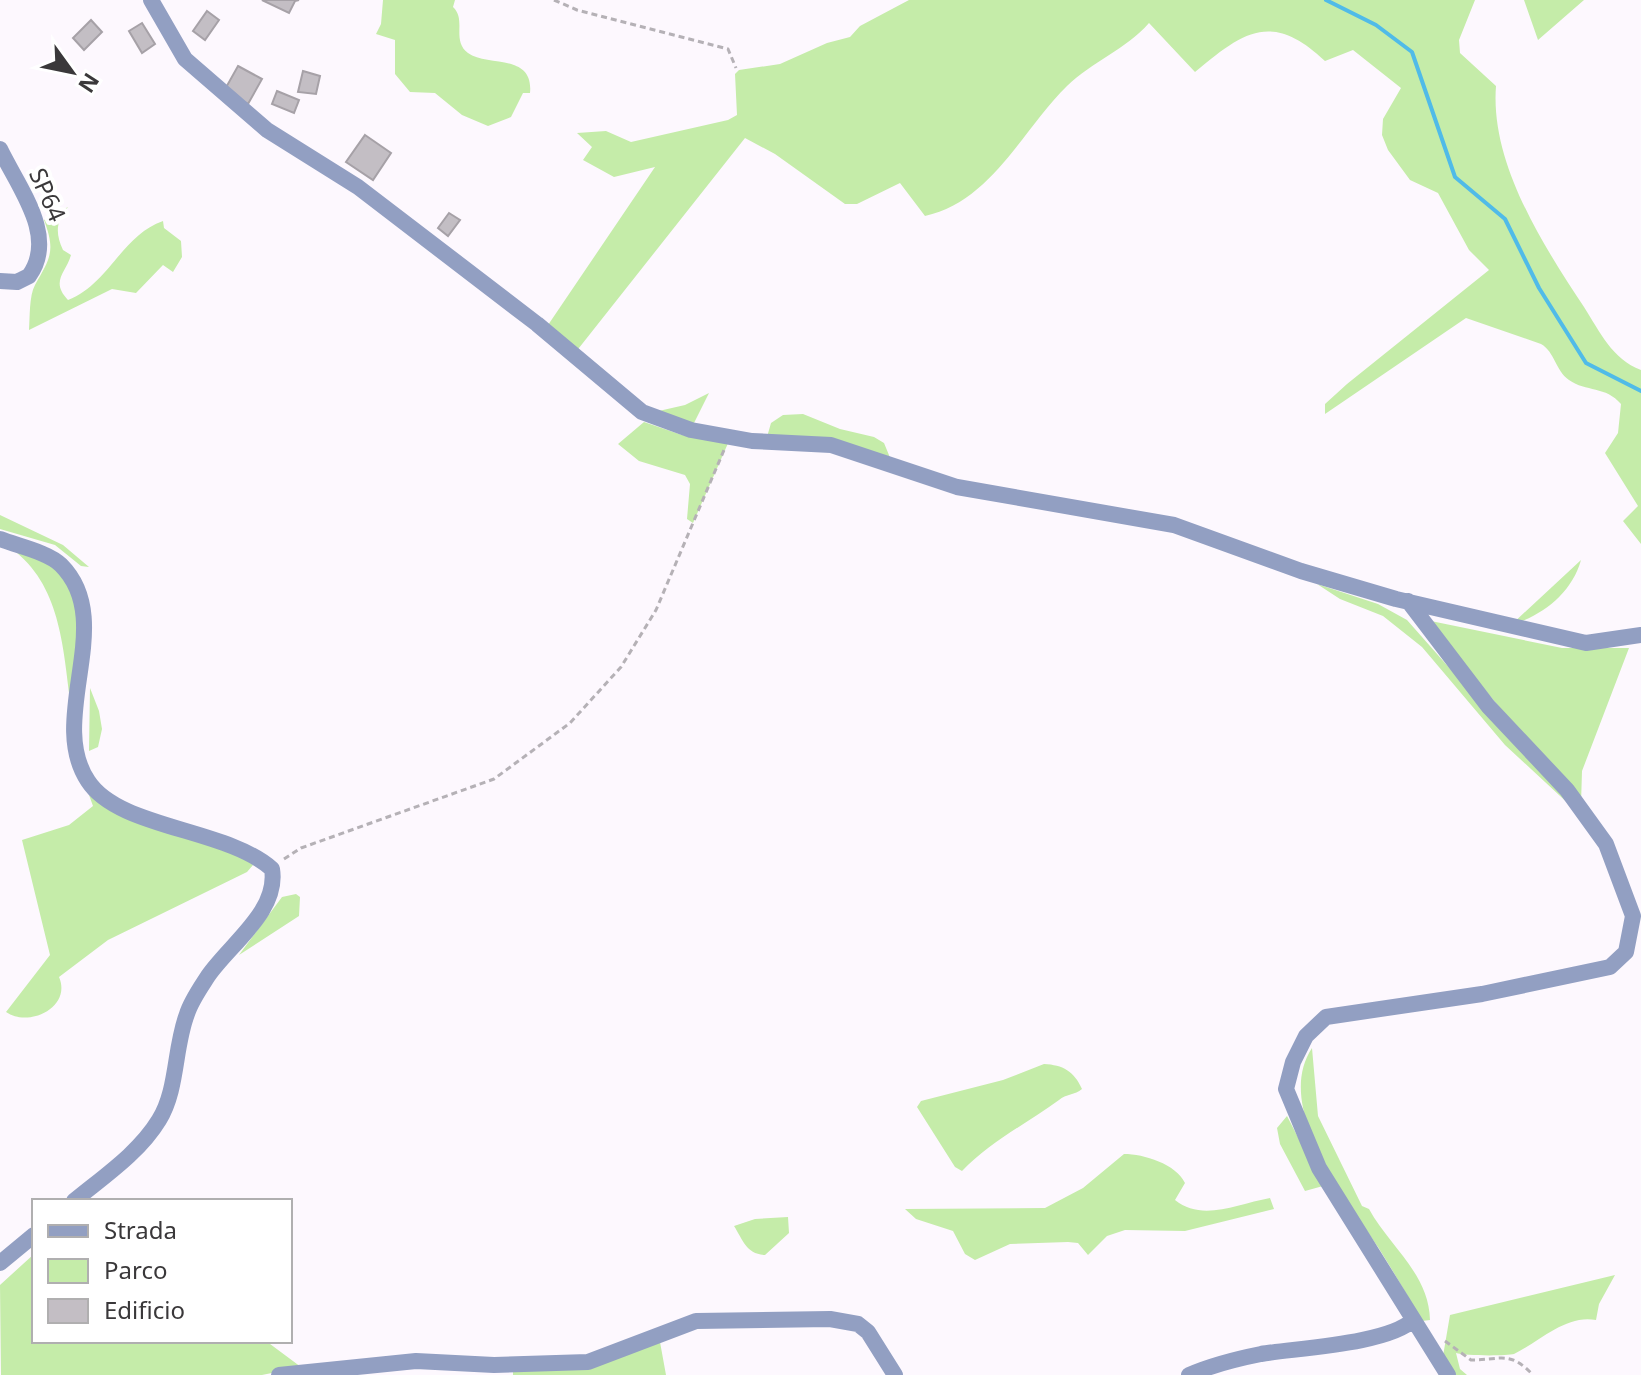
<svg xmlns="http://www.w3.org/2000/svg" width="1641" height="1375" viewBox="0 0 1641 1375" font-family="'Noto Sans',sans-serif">
  <rect width="100%" height="100%" fill="#fdf8fe"/>
  <!-- green -->
  <path fill="#c5eca9" d="M383 0H455L453 7C467 20 451 40 468 53 487 67 534 53 530 93H523L511 117 488 126 462 115 435 93 410 92 395 74V40L376 34 381 24Z
    M909 0H1475L1459 40 1460 53 1496 86C1490 163 1543 245 1584 307 1600 332 1612 359 1641 370V544L1623 521 1638 506 1605 453 1618 433 1621 404C1606 386 1586 392 1569 380 1555 370 1555 352 1541 344L1466 318 1325 414V404L1347 384 1489 270 1469 250 1438 193 1410 180 1388 150 1382 135 1383 119 1401 88 1353 50 1325 61C1272 11 1244 31 1195 72L1149 23C1125 50 1093 61 1067 86 1023 129 991 202 925 216L900 183 857 204H845L775 154 745 138 575 353 546 328 655 167 614 177 583 160 592 147 577 133 606 131 631 142 728 120 737 115 735 74 739 70 780 64 827 43 850 37 860 26Z
    M1524 0H1584L1538 40Z
    M68 207C56 221 55 233 63 250L71 255C66 273 50 281 68 300 109 284 122 235 163 221L164 228 181 241 182 257 173 272 163 265 136 293 112 289 29 330C30 317 29 296 35 285 50 258 56 252 44 220Z
    M709 393 692 427 650 413 685 405Z
    M803 414 840 429 874 437 884 443 891 460 767 437 771 423 783 415Z
    M644 422 682 435 729 441 693 523 687 519 690 484 685 475 639 461 618 444Z
    M0 515 63 545 89 567 81 566 55 545 0 529Z
    M16 552C26 555 37 556 46 561 94 585 77 663 71 706 63 651 62 590 16 552Z
    M1581 560C1572 593 1542 616 1511 625Z
    M1317 584 1378 604 1407 620 1573 808 1505 745 1422 647 1383 616 1340 599Z
    M1426 620 1562 648H1629L1582 771 1581 804Z
    M90 688 99 711 102 729 98 747 89 751Z
    M89 795 111 811 243 857 253 865 247 872 108 940 59 977C72 1007 29 1028 6 1012L50 955 22 840 69 825 93 806Z
    M296 894 300 897 299 916 239 955 282 897Z
    M1312 1048 1318 1116 1362 1206 1369 1209C1390 1247 1429 1274 1430 1320L1422 1321C1408 1296 1393 1271 1378 1247 1346 1198 1273 1107 1312 1048Z
    M1044 1064C1063 1065 1074 1071 1082 1089 1075 1095 1066 1094 1059 1100 1026 1124 991 1141 962 1171L955 1167 917 1107 921 1101 1003 1080Z
    M1287 1116 1323 1186 1305 1191 1280 1144 1277 1128Z
    M1124 1154C1144 1154 1176 1164 1185 1183L1175 1200C1202 1222 1237 1204 1270 1198L1274 1209 1185 1231 1125 1230 1107 1236 1088 1255 1078 1243 1068 1242 1010 1244 975 1260 965 1254 953 1231 916 1219 905 1209 1045 1208 1083 1188Z
    M788 1217 789 1233 765 1255C746 1254 743 1240 734 1226L755 1219Z
    M34 1254V1341H266L301 1367 262 1375H1L0 1285Z
    M1615 1275 1599 1304 1596 1320C1566 1314 1539 1342 1514 1354 1507 1356 1464 1356 1456 1353L1460 1369 1467 1375H1454L1443 1356 1450 1315Z
    M660 1342 666 1375H513V1367L595 1365Z"/>
  <g fill="none" stroke-linecap="round" stroke-linejoin="round">
    <!-- stream -->
    <path stroke="#50bbe8" stroke-width="4" d="M1326 0 1376 25 1412 52 1455 177 1505 219 1539 288 1586 363 1641 391"/>
  </g>
  <!-- building -->
  <path fill="#c3bec4" stroke="#a6a1a7" stroke-width="2" d="M262 0H299L295 1 289 13Z
    M207 11 219 20 205 40 193 31Z
    M91 20 102 32 84 50 73 38Z
    M142 23 155 44 142 53 129 31Z
    M238 66 262 79 248 104 224 91Z
    M303 71 320 76 316 94 298 92Z
    M277 91 299 100 294 113 272 104Z
    M365 135 391 153 373 180 346 162Z
    M449 213 460 220 448 236 438 228Z"/>
  <g fill="none" stroke-linecap="round" stroke-linejoin="round">
    <!-- path -->
    <path stroke="#b5b1b6" stroke-width="3" stroke-dasharray="6 4" stroke-linecap="butt" d="M554 0 577 10 728 49 736 68
      M284 859 301 848 494 779 570 723 621 667 656 610 724 450
      M1445 1341 1471 1360C1502 1360 1509 1350 1533 1375"/>
    <!-- minor -->
    <path stroke="#929fc2" stroke-width="16" d="M151 0 185 59 267 130 358 187 537 324 642 412 691 430 752 441 831 445 957 487 1174 525 1301 571 1396 599 1586 643 1641 635
      M0 149C18 187 58 236 29 276L17 282 0 281
      M0 539C17 546 48 552 61 565 118 622 46 718 88 781 119 829 226 828 272 869 279 911 230 944 208 976 201 987 191 1001 187 1014 174 1048 178 1089 159 1120 139 1153 103 1177 74 1201
      M1408 601 1488 706 1567 790 1606 844 1633 916 1626 952 1610 967 1482 994 1326 1017 1306 1036 1293 1062 1286 1089 1319 1168 1448 1375
      M0 1263 34 1235
      M279 1375 416 1361 494 1365 588 1362 696 1321 830 1319 858 1324 868 1332 895 1375
      M1189 1375C1212 1365 1236 1359 1261 1354 1297 1348 1388 1344 1413 1320"/>
  </g>
  <g text-anchor="middle" stroke-width="8" stroke-linejoin="round" paint-order="stroke">
    <!-- street labels -->
    <g font-size="24" fill="#3a383a" stroke="#fff">
      <text transform="translate(47 195) rotate(66)" y="8">SP64</text>
    </g>
  </g>
  <!-- legend -->
  <rect x="32" y="1199" width="260" height="144" fill="#ffffff" stroke="#b0afb0" stroke-width="2"/>
  <rect x="48" y="1225" width="40" height="12" fill="#929fc2" stroke="#b0afb0" stroke-width="2"/>
  <text x="104" y="1239" font-size="24" fill="#3a383a">Strada</text>
  <rect x="48" y="1259" width="40" height="24" fill="#c5eca9" stroke="#b0afb0" stroke-width="2"/>
  <text x="104" y="1279" font-size="24" fill="#3a383a">Parco</text>
  <rect x="48" y="1299" width="40" height="24" fill="#c3bec4" stroke="#b0afb0" stroke-width="2"/>
  <text x="104" y="1319" font-size="24" fill="#3a383a">Edificio</text>
  <!-- north arrow -->
  <g transform="translate(72 72) rotate(123)" stroke="#ffffff" stroke-width="6" paint-order="stroke">
  <path d="M0-6L14 30L0 20L-14 30Z" fill="#3a383a"/>
  <text y="-12" font-size="22" font-weight="bold" text-anchor="middle" fill="#3a383a">N</text>
  </g>
</svg>
